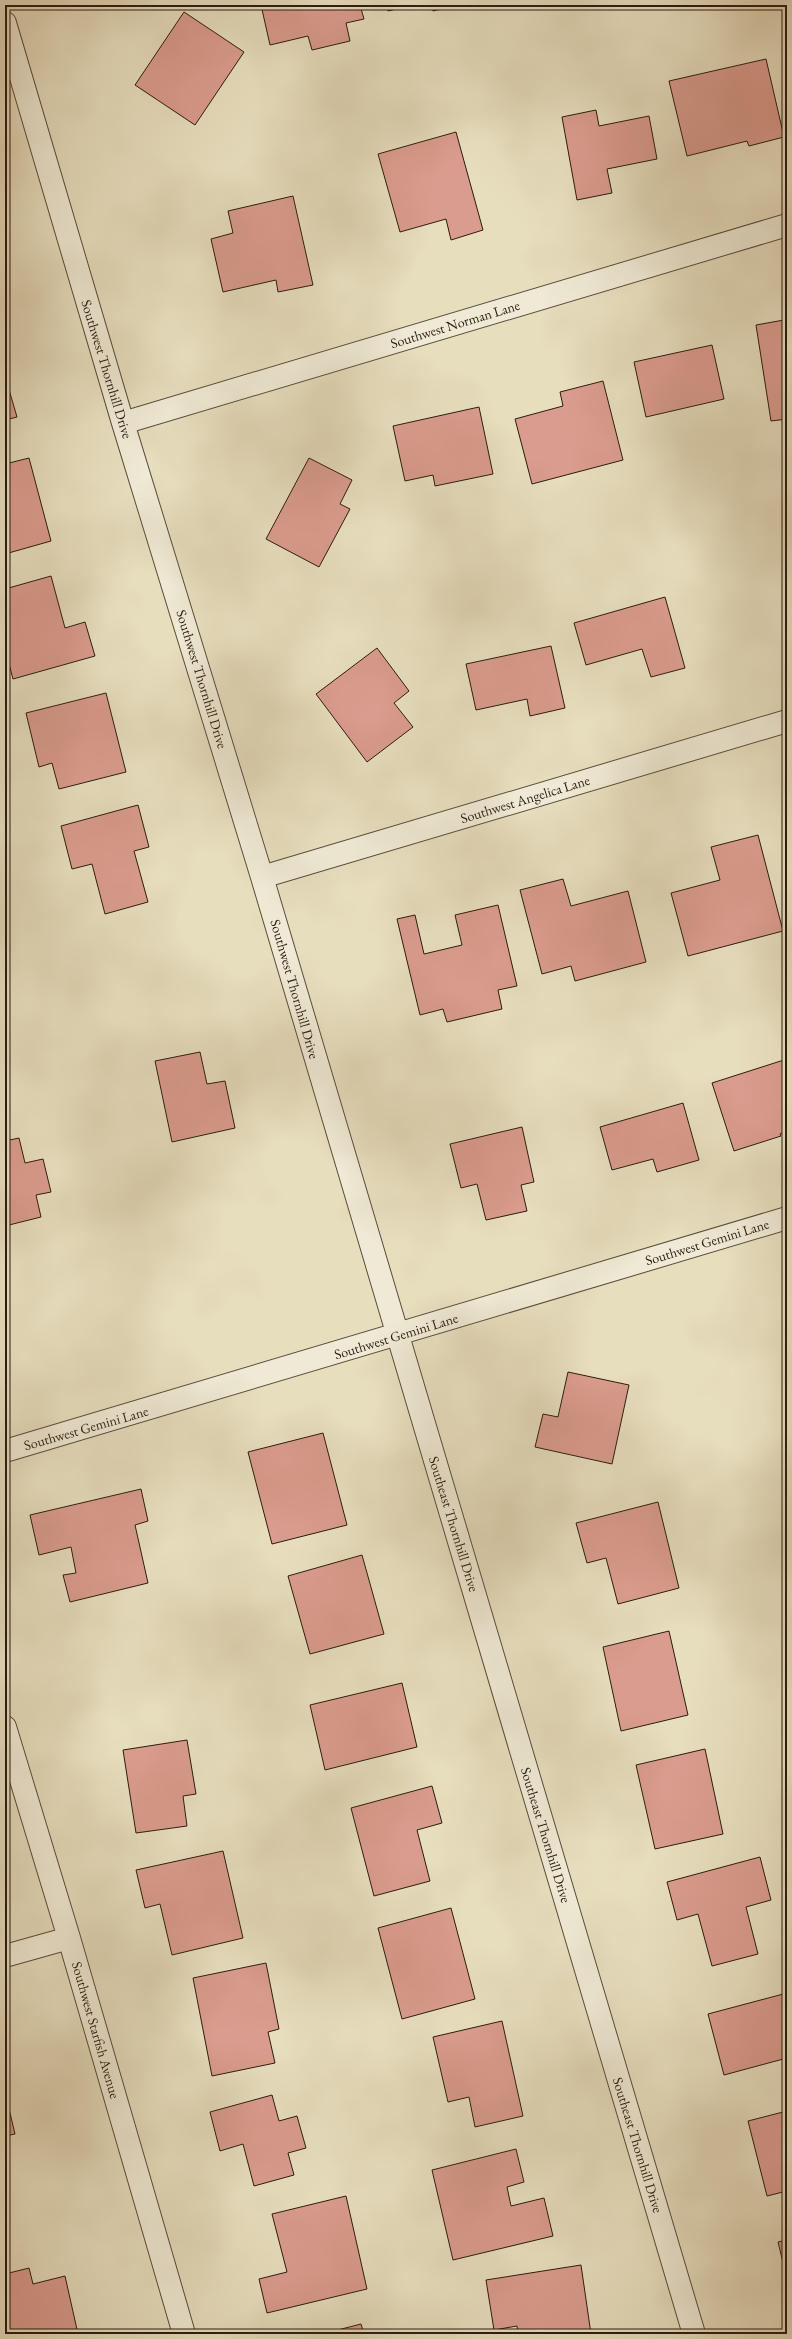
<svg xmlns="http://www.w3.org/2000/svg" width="792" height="2339" viewBox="0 0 792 2339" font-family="'EB Garamond',serif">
  <rect width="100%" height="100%" fill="#e7debe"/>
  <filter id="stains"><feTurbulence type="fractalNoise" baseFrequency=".005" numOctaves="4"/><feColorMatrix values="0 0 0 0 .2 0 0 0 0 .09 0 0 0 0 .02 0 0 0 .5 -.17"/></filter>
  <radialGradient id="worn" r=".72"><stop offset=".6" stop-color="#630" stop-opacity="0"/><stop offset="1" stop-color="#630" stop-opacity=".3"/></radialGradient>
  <!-- building -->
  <path fill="#da9c8e" stroke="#2b1b11" d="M261 5H360L364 19 346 23 350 41 312 50 308 36 270 45Z
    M387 5H413L388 11Z
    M432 5H457L433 11Z
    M184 12 244 52 195 125 135 85Z
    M766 59 784 137 749 146 747 141 687 156 669 81Z
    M596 110 599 126 649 116 657 159 607 169 612 193 577 200 562 117Z
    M456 132 483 230 451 240 446 219 400 232 378 154Z
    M293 196 313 285 278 292 276 280 223 292 211 239 233 233 228 211Z
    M784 320 787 339V419L771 421 756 325Z
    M712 345 724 399 646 417 634 362Z
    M5 376 17 417 5 420Z
    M603 381 623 460 532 484 515 419 563 406 560 392Z
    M479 407 493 474 435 486 433 475 405 481 393 426Z
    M29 458 51 541 5 554V464Z
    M309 458 352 480 340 504 350 509 319 567 266 539Z
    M51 576 65 628 85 622 95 656 13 679 5 649V589Z
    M665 597 685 668 651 677 642 649 586 665 574 623Z
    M551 646 565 708 530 716 527 699 476 710 466 664Z
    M377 648 409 691 394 703 413 727 367 762 316 694Z
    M106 693 126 772 59 789 52 763 39 767 26 713Z
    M138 805 149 847 134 851 148 902 105 914 92 864 72 869 61 826Z
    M758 835 783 931 688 956 671 893 720 880 711 847Z
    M563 879 571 906 628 891 646 962 575 981 571 966 542 974 520 890Z
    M498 905 517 986 498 990 502 1009 447 1022 443 1009 420 1015 397 919 415 915 424 954 462 945 455 915Z
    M200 1052 207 1084 225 1081 235 1128 172 1142 155 1061Z
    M787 1059V1131L780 1134 781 1136 734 1151 712 1083Z
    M683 1103 699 1160 657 1172 653 1159 612 1170 600 1127Z
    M522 1127 534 1182 521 1185 527 1211 486 1220 477 1184 461 1188 450 1144Z
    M19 1138 25 1163 43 1159 51 1192 36 1195 41 1217 5 1226V1141Z
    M568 1372 629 1385 612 1464 535 1447 543 1414 558 1417Z
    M323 1433 347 1525 272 1544 248 1452Z
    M141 1489 148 1521 135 1525 148 1583 70 1602 63 1575 76 1573 71 1547 39 1555 30 1515Z
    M658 1502 679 1588 618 1604 606 1558 587 1563 576 1523Z
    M362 1555 384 1634 310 1654 288 1576Z
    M669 1631 688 1715 621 1731 603 1647Z
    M402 1683 417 1747 325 1770 310 1705Z
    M187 1740 196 1794 183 1796 187 1826 136 1833 123 1750Z
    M705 1749 723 1834 655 1849 636 1765Z
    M432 1786 442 1823 417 1830 430 1881 374 1896 351 1808Z
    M223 1851 243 1938 172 1955 160 1904 145 1908 136 1870Z
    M760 1857 771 1900 746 1907 758 1954 712 1966 698 1914 677 1920 667 1882Z
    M451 1908 475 1999 402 2019 378 1928Z
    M266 1963 279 2029 268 2032 275 2063 212 2076 193 1978Z
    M787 1993V2058L724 2075 708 2014Z
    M502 2021 523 2116 475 2127 469 2097 448 2102 433 2037Z
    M5 2092 15 2134 5 2136Z
    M272 2095 279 2121 297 2116 306 2148 288 2153 294 2175 254 2186 243 2144 220 2151 210 2112Z
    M787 2111V2191L767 2196 748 2121Z
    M516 2149 524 2182 507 2187 511 2206 544 2198 553 2236 453 2260 432 2170Z
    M346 2196 367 2289 267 2313 259 2279 287 2272 272 2214Z
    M787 2240V2279L778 2242Z
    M581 2265 591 2334H518L517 2326 494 2330 486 2280Z
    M29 2268 33 2284 65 2276 78 2334H5V2274Z
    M361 2324 364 2334H322Z"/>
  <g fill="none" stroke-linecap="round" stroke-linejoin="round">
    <!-- minor casing -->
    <g stroke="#5a4c3c" stroke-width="24">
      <path id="minor" d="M5 23 123 423 262 877 694 2334
        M123 423 787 225
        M262 877 787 721
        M5 1451 787 1218
        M5 1727 69 1938 184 2334
        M5 1956 69 1938"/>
    </g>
    <!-- minor -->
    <use href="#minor" stroke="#efead5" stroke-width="22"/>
  </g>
  <g text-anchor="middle" stroke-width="3.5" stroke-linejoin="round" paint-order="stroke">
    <!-- street labels -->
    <g font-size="14" fill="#2b1b11" stroke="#efead5">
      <text transform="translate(455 324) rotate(-17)" y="5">Southwest Norman Lane</text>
      <text transform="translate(107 369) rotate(73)" y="5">Southwest Thornhill Drive</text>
      <text transform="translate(202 679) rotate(73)" y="5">Southwest Thornhill Drive</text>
      <text transform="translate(525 799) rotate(-17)" y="5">Southwest Angelica Lane</text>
      <text transform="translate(295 989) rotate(74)" y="5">Southwest Thornhill Drive</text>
      <text transform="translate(707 1242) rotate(-17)" y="5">Southwest Gemini Lane</text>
      <text transform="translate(396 1336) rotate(-17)" y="5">Southwest Gemini Lane</text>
      <text transform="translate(86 1428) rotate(-16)" y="5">Southwest Gemini Lane</text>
      <text transform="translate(454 1524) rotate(73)" y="5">Southeast Thornhill Drive</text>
      <text transform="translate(546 1835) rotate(73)" y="5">Southeast Thornhill Drive</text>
      <text transform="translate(96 2030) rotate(74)" y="5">Southwest Starfish Avenue</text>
      <text transform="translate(638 2145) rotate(73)" y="5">Southeast Thornhill Drive</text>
    </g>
  </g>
  <!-- margin -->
  <rect width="792" height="2339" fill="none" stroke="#e7debe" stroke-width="20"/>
  <rect x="6" y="6" width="780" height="2327" fill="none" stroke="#2b1b11" stroke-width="2"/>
  <rect x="10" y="10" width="772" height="2319" fill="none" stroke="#2b1b11"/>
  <rect width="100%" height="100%" filter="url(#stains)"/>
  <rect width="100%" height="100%" fill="url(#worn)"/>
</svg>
